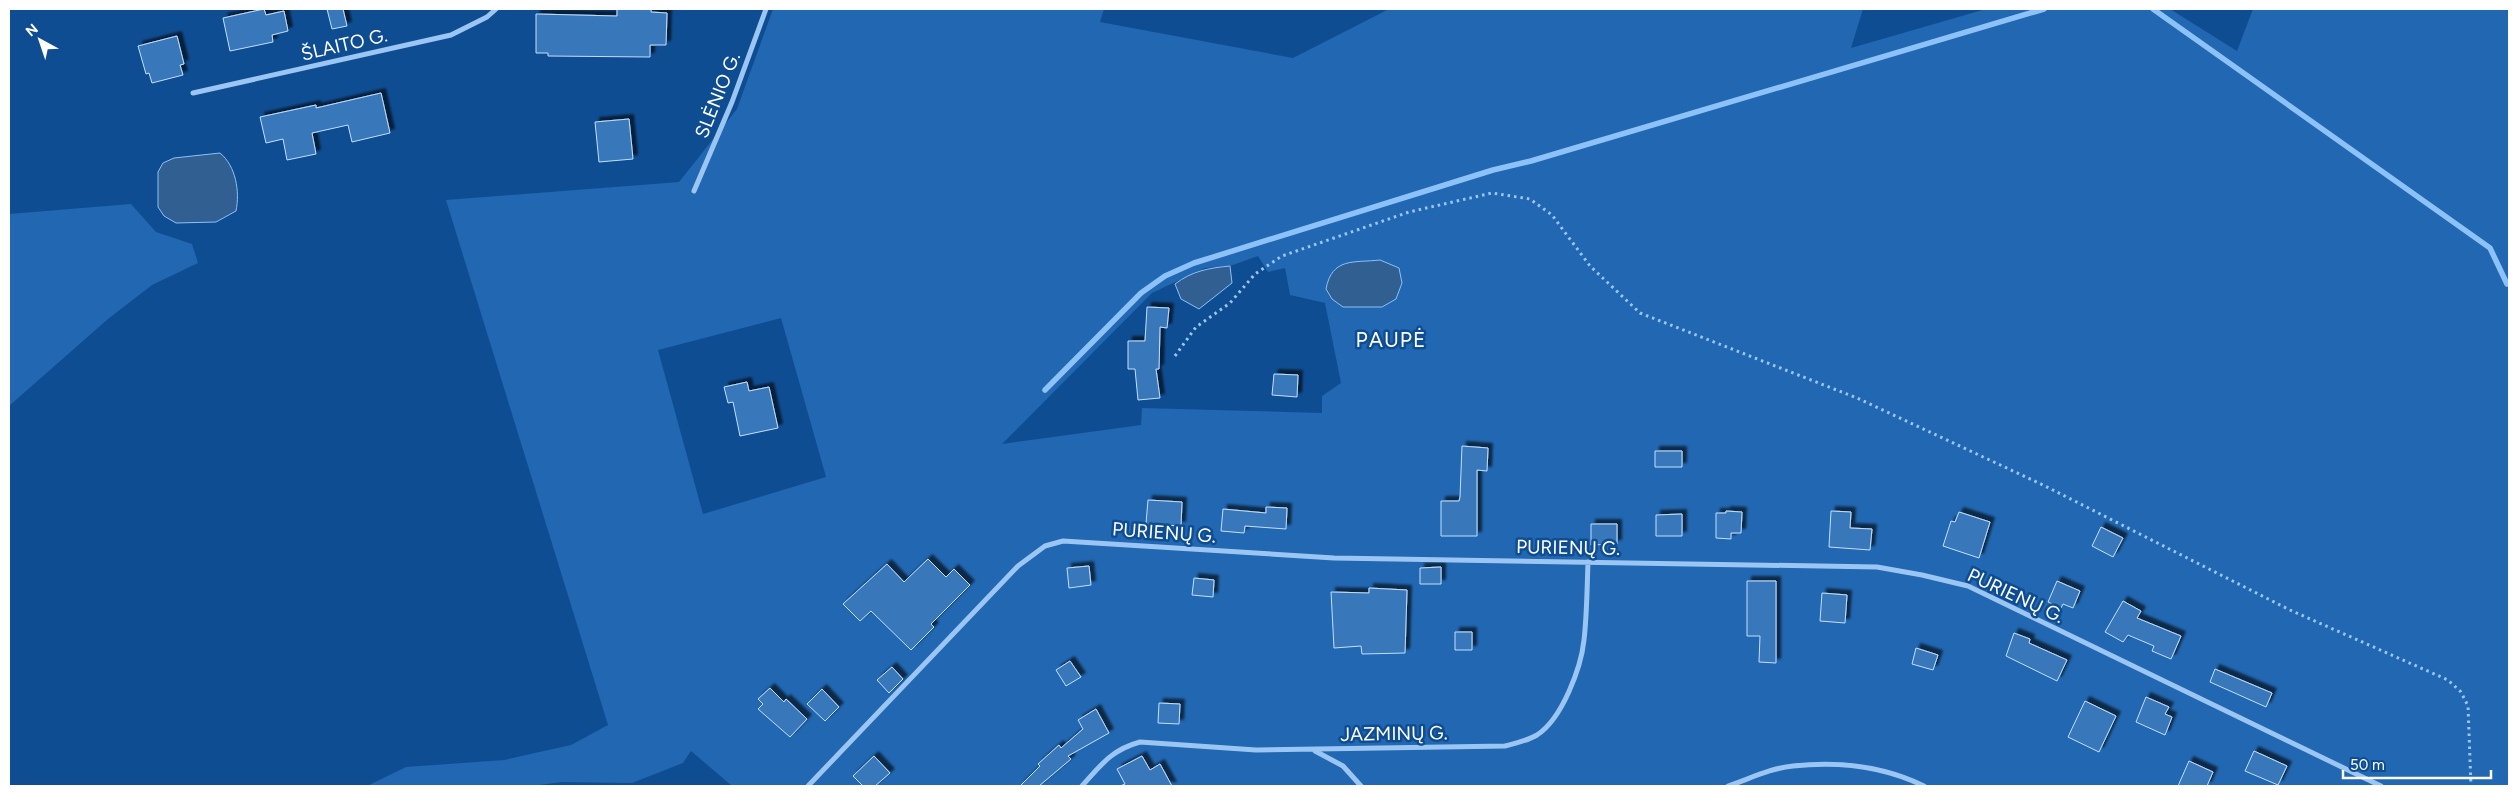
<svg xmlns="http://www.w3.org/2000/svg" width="2518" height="795" viewBox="0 0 2518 795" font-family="Figtree,sans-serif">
  <defs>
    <filter id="shadow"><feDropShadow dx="4.5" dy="-4.5" stdDeviation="1" flood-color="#0009"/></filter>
  </defs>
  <rect width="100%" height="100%" fill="#0f4d92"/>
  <!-- green -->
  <path fill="#2167b1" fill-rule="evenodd" d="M773 9H1104L1100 22 1293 58 1389 9H1863L1851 48 1986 9H2170L2237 51 2253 9H2509V786H732L691 751 683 763 632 783 562 782 532 786H367L406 767 504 760 571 745 608 725 446 200 679 182 737 109ZM1258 256 1268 272 1285 268 1290 295 1325 303 1341 383 1322 396V413L1142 408 1141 425 1002 444 1152 293 1205 268 1230 266ZM781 318 826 477 703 514 658 350Z
    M131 204 156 232 192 244 198 263 152 285 108 319 9 406V214Z"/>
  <!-- water -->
  <path fill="#325f92" stroke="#8cc2f7" d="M220 153C236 166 240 192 236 211L216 222 176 223 164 216 158 207V172L163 163 174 158Z
    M1380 260 1399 268 1402 283 1396 299 1382 307H1343L1332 299 1326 289C1332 257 1354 263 1380 260Z
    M1230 266 1232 283 1199 309 1181 299 1175 284C1192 271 1209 268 1230 266Z"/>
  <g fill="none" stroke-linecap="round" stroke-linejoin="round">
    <!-- stream -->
    <path stroke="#8cc2f7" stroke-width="5.5" d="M2153 9 2490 248 2507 284H2509
      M1045 390 1141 293 1165 276 1194 263 1493 170 1531 161 2044 9"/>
  </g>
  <!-- building -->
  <path fill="#3877ba" stroke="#c2dffe" filter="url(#shadow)" d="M264 9 266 15 284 11 288 31 272 35 273 42 230 51 223 18Z
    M327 9H343L347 26 332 29Z
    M617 9H651V12L667 13 666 45H650V57L548 56V53H536V14L617 16Z
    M177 36 184 64 180 65 183 75 152 83 149 73 146 74 138 46Z
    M381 93 390 133 352 142 348 125 312 133 316 154 287 160 283 139 266 143 260 117 316 105V108Z
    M629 119 633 159 599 162 595 122Z
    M1147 307 1169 308 1167 328 1160 327 1159 369H1156L1160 398 1138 400 1135 369H1128V341H1145Z
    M1274 374 1298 375 1297 397 1272 395Z
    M747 382 749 391 769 387 778 428 740 436 733 402 728 403 724 387Z
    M1462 446 1488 448 1487 471 1477 470V536H1441V501H1459L1460 497Z
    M1655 451H1682V467H1655Z
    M1148 500 1182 502 1181 526 1146 524Z
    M1266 507 1287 508 1286 529 1245 526 1244 533 1221 531 1223 509 1266 513Z
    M1726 511 1742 512 1741 533H1731V539L1716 538V513H1726Z
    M1831 511 1851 512 1850 528 1872 529 1870 550 1829 547Z
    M1959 512 1990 522 1979 558 1943 546 1951 521 1955 522Z
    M1682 514V536H1656V515Z
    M1591 524H1617V544L1591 545Z
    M2101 527 2123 538 2113 557 2092 546Z
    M928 559 946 577 954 569 970 585 931 624 934 627 911 650 871 611 860 621 843 604 887 564 904 582Z
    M1089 566 1091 585 1069 588 1067 568Z
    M1441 567V584H1420V568Z
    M1194 578 1214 580 1213 597 1192 595Z
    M1747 581H1776V663L1759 662 1760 636H1747Z
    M2057 581 2080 591 2073 608 2063 604 2061 608 2048 602Z
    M1369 588 1407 590 1405 653 1362 654 1361 646 1334 648 1331 592 1369 593Z
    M1822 593 1847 595 1845 623 1820 621Z
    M2123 601 2141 611 2137 618 2181 636 2171 659 2152 651 2154 646 2128 635 2123 642 2105 632Z
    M1455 632H1472V650H1455Z
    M2014 633 2030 639 2029 643 2067 660 2057 681 2006 656Z
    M1916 648 1938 655 1933 670 1912 664Z
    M1070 661 1081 677 1066 686 1056 670Z
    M892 667 903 679 889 693 877 680Z
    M2215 669 2272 693 2266 707 2210 682Z
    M770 688 784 702 786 699 807 719 790 737 758 709 763 704 758 699Z
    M822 689 839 707 825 721 807 704Z
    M2146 697 2169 707 2165 714 2172 717 2165 735 2136 722Z
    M2085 701 2116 716 2099 752 2068 737Z
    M1159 703 1180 704 1179 724 1158 723Z
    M1096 709 1109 733 1068 756 1071 759 1039 786H1020L1040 766 1038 764 1059 745 1061 748 1083 729 1078 720Z
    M2254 751 2287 766 2278 785 2245 771Z
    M874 756 890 773 875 786H863L853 776Z
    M1142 756 1150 770 1160 764 1172 786H1120L1125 784 1117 769Z
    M2189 761 2213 772 2207 786H2178Z"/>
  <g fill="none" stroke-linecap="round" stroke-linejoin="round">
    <!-- path -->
    <path stroke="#9bc6f3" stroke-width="3" stroke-dasharray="2.5 4" stroke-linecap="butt" d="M1175 356 1196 327 1230 303 1255 274 1282 256 1409 212 1492 193 1530 199 1552 215 1590 266 1640 313 1857 398 2043 485 2290 610 2448 680 2461 692 2468 706 2471 786"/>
    <!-- street -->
    <path stroke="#9bc6f3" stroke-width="5" d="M193 93 451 35 487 17 496 9
      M694 191 732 102 766 9
      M1315 751 1343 766 1361 786
      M808 786 1018 566 1045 546 1063 541 1334 558 1877 567 1922 575 1968 586 2381 786
      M1082 786C1101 765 1111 750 1140 742L1256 750 1505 746C1516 743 1527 741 1537 735 1562 719 1581 668 1584 640 1587 614 1587 588 1588 562
      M1728 786C1749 779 1771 768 1793 766 1839 761 1883 766 1924 786"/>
  </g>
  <g text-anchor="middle" stroke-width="5" stroke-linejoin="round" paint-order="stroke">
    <!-- street labels -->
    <g font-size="19" fill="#fff" stroke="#0f4d92">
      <text transform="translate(344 44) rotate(-13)" y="7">ŠLAITO G.</text>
      <text transform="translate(717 95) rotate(-68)" y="7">SLĖNIO G.</text>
      <text transform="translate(1164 532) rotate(4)" y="7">PURIENŲ G.</text>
      <text transform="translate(1568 547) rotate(1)" y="7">PURIENŲ G.</text>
      <text transform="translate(2016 595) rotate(25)" y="7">PURIENŲ G.</text>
      <text transform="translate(1394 733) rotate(-1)" y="7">JAZMINŲ G.</text>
    </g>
    <!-- quarter labels -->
    <g font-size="21" letter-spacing="1" fill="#fff" stroke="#0f4d92">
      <text x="1391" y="347">PAUPĖ</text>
    </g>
  </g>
  <!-- border -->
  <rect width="2518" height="795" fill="none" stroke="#ffffff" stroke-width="20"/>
  <!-- north arrow -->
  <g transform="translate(40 40) rotate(320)" stroke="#0f4d92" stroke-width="4" paint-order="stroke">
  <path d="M0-4L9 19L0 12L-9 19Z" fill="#ffffff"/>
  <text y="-8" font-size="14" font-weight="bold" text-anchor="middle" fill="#ffffff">N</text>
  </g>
  <!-- scale -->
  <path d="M2343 770v8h148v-8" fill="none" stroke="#ffffff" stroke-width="2.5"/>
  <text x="2350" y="770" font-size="15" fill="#ffffff" stroke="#0f4d92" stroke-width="4" paint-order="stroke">50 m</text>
</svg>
